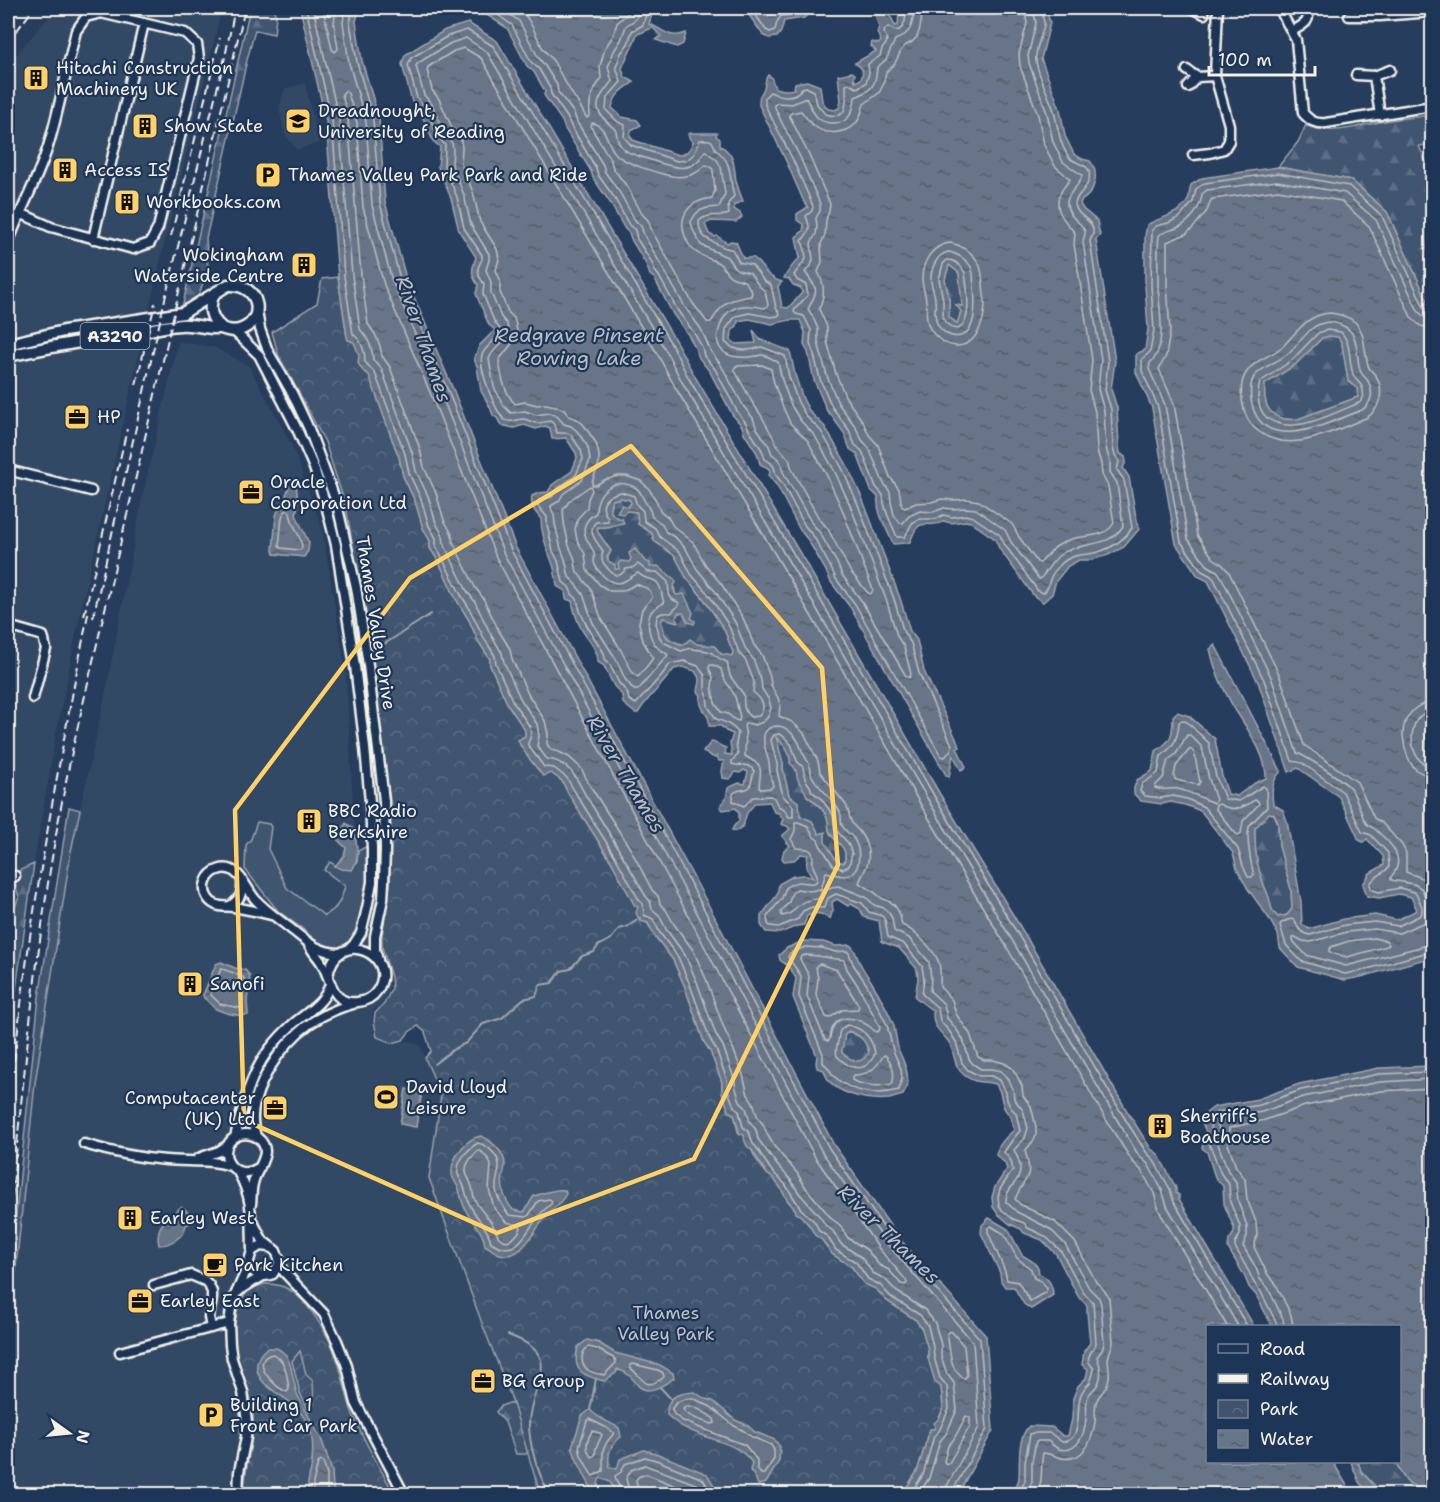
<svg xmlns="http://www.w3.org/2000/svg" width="1440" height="1502" viewBox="0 0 1440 1502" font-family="'Shantell Sans',sans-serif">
  <defs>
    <pattern id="forest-firs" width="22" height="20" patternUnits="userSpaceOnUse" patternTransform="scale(1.5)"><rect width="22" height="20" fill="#40546f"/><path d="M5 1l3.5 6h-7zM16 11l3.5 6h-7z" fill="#5c6d84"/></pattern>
    <pattern id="park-crowns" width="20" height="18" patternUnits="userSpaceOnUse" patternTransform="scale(1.5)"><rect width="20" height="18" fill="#40546f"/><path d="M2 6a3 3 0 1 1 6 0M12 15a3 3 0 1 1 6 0" fill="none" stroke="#5c6d84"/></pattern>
    <pattern id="garden-furrows" width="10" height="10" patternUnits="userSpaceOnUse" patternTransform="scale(1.5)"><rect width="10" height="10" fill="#40546f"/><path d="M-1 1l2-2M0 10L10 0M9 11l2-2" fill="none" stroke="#5c6d84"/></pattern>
    <pattern id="water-ripples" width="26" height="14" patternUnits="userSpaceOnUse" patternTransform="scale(1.5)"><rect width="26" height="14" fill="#677588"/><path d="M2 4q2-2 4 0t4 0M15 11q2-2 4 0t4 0" fill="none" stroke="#585e67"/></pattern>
  </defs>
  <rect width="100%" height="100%" fill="#263d5d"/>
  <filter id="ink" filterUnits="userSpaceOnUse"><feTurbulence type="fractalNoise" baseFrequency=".0167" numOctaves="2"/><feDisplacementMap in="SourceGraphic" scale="12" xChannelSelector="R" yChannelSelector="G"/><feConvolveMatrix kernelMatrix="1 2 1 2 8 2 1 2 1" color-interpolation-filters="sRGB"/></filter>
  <g filter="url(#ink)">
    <!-- built -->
    <path fill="#334966" d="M57 8H222L161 257 82 604 56 734 34 864 8 875V64Z
      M305 83 319 143 297 150 285 134 279 109 284 89Z
      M178 342 214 347 249 366 292 446 322 527 346 674 358 901 388 972 390 988 382 1003 373 1010 372 1022 376 1038 392 1044 409 1041 420 1045 441 1095 429 1178 483 1326 511 1397 540 1494H8V1345L35 1083 71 851 106 691 144 489Z"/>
    <!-- grass -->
    <path fill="#40546f" stroke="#9aa2ac" stroke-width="1.5" d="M69 807 80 810 71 851 35 1083 8 1345V1289L39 997Z
      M257 822 269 824 271 827 268 849 287 888 325 916C327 913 330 912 333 910 340 904 343 894 345 886L324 870 330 862 341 869 357 863 358 851 369 845 368 868 365 895 361 919 356 934 343 947 331 951 324 948 304 930 278 911 245 869 246 845 251 839Z"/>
    <!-- forest -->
    <path fill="url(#forest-firs)" stroke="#9aa2ac" stroke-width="1.5" d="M250 8H273L276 16 274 34 255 30 247 60 206 238 208 269 197 300 182 308Z
      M1432 115V144L1419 146 1432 176V311L1387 212 1351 180 1278 167 1298 142 1306 125C1330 137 1360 125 1385 121 1401 118 1417 117 1432 115Z
      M949 265 959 273 963 307 957 305 961 311 958 324 949 317V299L945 279Z
      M1329 336 1338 337 1342 344 1348 381 1357 388 1358 397 1298 419C1272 422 1262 409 1265 384L1295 365 1322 338Z
      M621 498 630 500 631 503 628 507 627 511 637 512 638 524 652 533 654 541 675 556 686 577 704 599 724 629 733 652 732 657 721 654 714 646C701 645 673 647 666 636 663 632 664 627 661 622L663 618 678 621 676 618 678 613H683L688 622 691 618C684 608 671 595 675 582L650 567 631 559C628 565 621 569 615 570 608 562 605 561 611 551L597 531 598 527 609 528 622 519C612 517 607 510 613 500Z
      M775 736 786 747 797 769 799 782 805 788 807 796C815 801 826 811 828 821 829 824 828 827 829 831 833 843 850 844 844 863L837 861 824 842 825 833 819 834 812 821 800 816 799 803 789 795 783 770V763Z
      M1269 813 1274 814 1278 823 1279 846 1291 889 1292 909 1287 915 1278 917C1275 915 1272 913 1271 910 1269 906 1270 900 1268 895 1258 872 1254 854 1255 828Z
      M34 864 10 1030 8 1052V923L19 897 14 881 16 872Z
      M848 1031 864 1039 869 1053C861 1066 853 1062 842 1053 841 1047 845 1043 844 1036Z
      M509 1403 523 1409 530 1450 526 1454H516L505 1422 496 1412 501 1406Z
      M1358 1462H1394C1399 1467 1400 1473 1405 1479 1412 1487 1422 1491 1431 1494H1382L1361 1471Z"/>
    <!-- park -->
    <path fill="url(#park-crowns)" stroke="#9aa2ac" stroke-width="1.5" d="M338 277 347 337 354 342 369 374 392 439 399 457 403 476 415 501 423 528 430 541V548L439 562 456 599 469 620 478 641 490 659V665L508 705 525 730V736L520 745 532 762 543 775 551 773 562 781 569 795 611 861 635 906 638 907 655 936 673 960 685 987 704 1042 710 1051 722 1082V1092L734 1113 738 1132 744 1135 756 1159 767 1174 774 1179 780 1187 788 1201 810 1226 815 1235 822 1240 832 1254 852 1267 864 1284 876 1289 887 1301 916 1320 922 1328 928 1349V1358L941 1387 943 1409 934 1429 929 1433 917 1472 902 1494H540L511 1397 483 1326 429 1178 441 1095 425 1058 431 1051 425 1032 418 1026 409 1032 403 1040 392 1043 377 1037 374 1022 375 1013 384 1004 392 988 391 977 382 947V936L390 885 391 814 373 665 346 507 325 442 289 374 279 357 272 332 317 303 322 279Z
      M266 1284C274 1284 281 1285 288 1289 308 1299 330 1338 337 1359 343 1377 346 1395 352 1412 363 1441 380 1467 394 1494H244C244 1468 254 1444 253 1417 253 1395 242 1376 237 1355 231 1329 233 1288 266 1284Z"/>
    <!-- garden -->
    <path fill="url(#garden-furrows)" stroke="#9aa2ac" stroke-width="1.5" d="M300 1351 306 1374 313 1381 314 1404 309 1412 300 1393 292 1361Z"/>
    <!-- water -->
    <path fill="url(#water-ripples)" stroke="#9fa7ae" stroke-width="1.5" fill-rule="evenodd" d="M300 8H367L364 9 359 8 356 22 362 61 379 119 385 202 406 278 453 389 516 548 709 906 834 1145 898 1237 986 1336 993 1430 958 1494H902L917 1472 929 1433 930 1429H934L935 1426 934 1423C946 1414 943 1401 941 1387L935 1382 928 1358V1349L922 1329 916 1320 887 1301 876 1289 864 1284 852 1267 832 1254 822 1240 815 1235 810 1226 800 1215 796 1213 795 1209 788 1201 780 1187 774 1179 767 1174 752 1150C746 1147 744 1141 744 1135L742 1134 740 1135 734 1114 729 1112 722 1092V1082L710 1051 704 1042 685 987 673 960 655 936 648 923 640 921 636 913 638 907 635 906 611 861 569 795 562 781 551 773 543 776C534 764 524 754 518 740L525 736V730L508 705 490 665V659L478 641 469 620 456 599 439 562 430 548V541L423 528 415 501 403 476 399 457 392 439 369 375 363 371 358 363 359 355 354 342 348 340 347 337 338 277 326 121Z
      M464 8H654L649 24C664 29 668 40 686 33L683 44 677 47 656 40 661 36 653 28C647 29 643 33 637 34 633 47 626 56 622 69L625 77 634 82C623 89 614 95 612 108L622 117 637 120 641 125 631 130 630 136 633 140 678 155C687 154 690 150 693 142L690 139 688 134 691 133H717L716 136 720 139V146C735 153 734 167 736 181 738 188 740 194 743 201L734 205V209L740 213 742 217 736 222 711 221 705 224 709 234 715 237 717 236 727 243 731 241 736 242 743 258H754C765 269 766 277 782 282L778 286 782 307 788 308 802 293 801 288 793 285 789 279 784 278C789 270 793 263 800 258L796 237 803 231 804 225 797 220V214L808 207 804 202 787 163 759 105C759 93 760 98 764 88 766 83 764 80 768 75L771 77 775 88C781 90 788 91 794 89L795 83 807 81 820 86 822 101 828 109 835 110 839 108 841 101 838 75 852 72 855 74 854 79 856 82 861 79C864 71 863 68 855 63L876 51 871 46 872 42 879 44 881 41 877 33 879 27 873 8H886V12L892 19 895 26 898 25 899 12 901 8H1046L1050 23 1041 59 1060 109 1065 136 1074 154 1082 159 1090 161C1100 173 1095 193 1081 201L1080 204 1083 209 1097 221 1100 235 1096 240 1115 361 1111 389 1117 408 1119 446 1120 453 1125 457 1126 462 1123 468 1129 477 1137 523 1139 529 1124 547 1108 555 1091 560H1079L1068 566 1056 581 1052 594 1043 602 1034 596 999 548 995 539 971 522 965 521 951 523 944 521C934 528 924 521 918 527 914 530 912 538 910 542L906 543 893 544C887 528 876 514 878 497L871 490 857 454 850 449 844 433 831 415 827 411 814 380 808 352 804 345 805 332 800 320H790L772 324 749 319 738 321 737 326 732 331 731 340 736 344 756 343 753 330 761 340 790 351 795 375 803 399 810 412 825 427 847 465 863 500 900 598 910 631 917 640 924 671 960 747 957 748 966 767 961 770 953 755 949 777 946 775 850 607 831 582 825 569 808 540 800 530 777 486 769 476 770 471 768 468 760 464 757 453 744 433 742 426 732 414 710 372 699 358 696 350 689 336 673 314 654 278 650 275 646 264 632 241 629 233 625 229 609 201 593 178 591 171 565 129 562 121 544 95 545 91 534 72 527 66 507 28 487 15ZM949 265 959 273 962 306 956 305 961 311 957 324 949 317V299L945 279Z
      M744 8H814L815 10 810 12 804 18 784 21 781 32 777 37 769 38 763 35Z
      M468 23 497 41 678 345 694 375 807 565 941 796 1024 933 1127 1111 1151 1149 1158 1154 1176 1188V1193L1179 1195V1199L1254 1326H1208V1462H1333L1352 1494H1012C1014 1488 1019 1483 1019 1477 1020 1461 1017 1438 1029 1426L1052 1427 1063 1436H1068L1072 1419 1073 1398 1078 1386 1086 1378 1088 1369 1082 1365 1084 1351 1090 1343 1087 1312V1305L1078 1296 1056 1254 1042 1240 1024 1233 1021 1229 1010 1224 998 1214 993 1207 992 1197 995 1187 1007 1169 1005 1163 996 1155C997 1146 1007 1136 1014 1130L1010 1115C1002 1109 1003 1102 1000 1093 1000 1090 997 1087 996 1084 984 1081 975 1084 964 1075 954 1067 955 1055 950 1044 946 1037 939 1032 935 1025 933 1022 933 1016 933 1011L915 997 918 979 917 969 899 948 882 942 879 921 864 917 860 909 851 904 848 906 837 899 832 902 833 910 830 919C822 913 817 912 807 916L804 925 797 926 780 933 766 932 761 925V916L777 895 779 884 793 876 803 875 813 878C807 870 805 864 808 855L801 854 794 860 784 861 782 858 784 850 790 846 782 836 790 829 787 826 781 824 783 819 779 813 774 812 770 802 755 803 747 813 743 826 736 831 732 830 734 826 739 821V813L736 808 723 810 720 807 726 798 728 788 739 783 745 784 748 772 744 770 740 773 735 772 733 776 729 779 723 778 722 771 724 761H719L717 756 715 758 703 752 711 742C717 742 720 747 726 748L725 754 732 755 730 743 733 734 726 731 721 726H709C711 712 697 710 701 695L698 692 700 680 695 671 683 667 674 669C663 684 648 697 638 713H635L623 703 622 695 614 686 604 666 598 662C599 651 588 640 582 630 577 621 574 611 572 601L566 599 565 591 557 586C556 578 555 569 552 562 547 548 541 534 541 519 535 512 530 506 532 496L538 493 548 492 552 485 572 471 577 458 576 453 566 438 552 439 550 428 545 426 536 429 524 425 514 428 501 425 497 418 493 415 490 407 481 391 477 366 474 359 480 345 495 330 489 325 476 294 478 285C470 274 472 269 476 257L459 231 451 198 438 167 440 147 433 141 420 111 412 102 402 64 405 55 445 30ZM621 498 630 500 631 503 628 507 622 505 618 510 617 513 623 514 627 511 637 512 638 524 652 533 654 540 675 556 686 577 704 599 724 629 733 652 732 656 721 654 714 646 697 644 690 639 683 645C678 643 669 641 666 636 663 632 664 627 661 622L663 618 678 622 676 618 678 613H683L688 622 694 624 695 621 691 618 693 613 684 594 676 595 673 588 676 582 674 579 658 566 650 567V563L645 561 635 549 629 553 631 559 629 562 621 561 618 564 619 569H615V565L608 561 607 557 611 551 597 531 598 527C610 528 613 525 624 523L622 519C612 517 607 510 612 500ZM776 737C783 744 791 752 790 763 800 772 794 772 799 782 802 787 805 789 807 796 815 801 826 811 828 821 829 824 828 827 829 830 833 843 850 845 844 863L837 861 825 842V832L819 834 812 821 800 816 799 803 789 795 783 770V763Z
      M1278 167 1351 180 1387 212 1432 311V720L1425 734 1432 764V957L1361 977 1345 980 1298 967 1280 948 1278 934 1268 917 1248 889 1237 869 1233 853 1201 811 1185 805 1171 802 1162 804 1141 801 1134 794V788L1137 780 1152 771 1156 751C1172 741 1173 734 1173 716L1177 712 1189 716 1215 739 1222 776 1228 794 1237 796 1255 783 1266 778C1266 752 1246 728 1233 706 1223 689 1214 669 1210 649L1215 645 1281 771C1272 781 1271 791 1273 804L1283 810 1287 821 1301 902 1302 924 1309 929 1344 919 1375 915 1397 920 1417 910 1411 897 1399 894 1379 898 1367 896 1363 884 1370 873 1384 865 1383 856 1367 839 1363 842 1359 840 1339 797 1298 768 1289 772 1258 682 1208 581 1198 576 1176 544 1152 408 1136 372V354L1145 350 1148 329 1145 285V236L1147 225C1160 216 1179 217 1188 200 1190 196 1189 189 1191 185L1202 178ZM1329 336 1338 337 1342 344 1348 381 1357 388 1358 397 1298 419C1273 422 1262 409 1265 384L1295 365 1322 338ZM1269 813 1274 814 1278 823 1279 846 1291 889 1292 909 1287 915 1278 917C1268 907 1273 907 1268 895 1258 872 1254 854 1255 828Z
      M291 480 296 482 298 504 296 515 309 543 308 551 304 557 274 554 273 551 276 516 278 510 285 499Z
      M346 823 354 829C356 843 361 857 352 870L341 869 335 866 344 856 346 848 337 839Z
      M803 941 823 942 836 946 850 945C857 950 856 958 861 965 864 971 868 976 871 981 879 994 887 1009 893 1023 896 1032 896 1042 899 1051 906 1066 912 1080 903 1095 898 1096 893 1098 889 1099 868 1101 829 1094 824 1070L817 1068 816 1063 817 1056 793 997 796 978 788 966 780 960 779 955 787 948ZM848 1031C860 1034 866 1041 869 1052 861 1066 853 1062 842 1053 841 1047 845 1043 844 1036Z
      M221 962 235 968 245 970 250 976 247 1001 248 1015C238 1016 225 1013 216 1009 211 1006 209 1001 204 998L203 995 216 964Z
      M1432 1066V1494H1431C1422 1491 1412 1487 1405 1479 1400 1473 1399 1467 1394 1462H1400V1326H1272L1256 1295 1249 1287 1244 1275 1228 1248 1229 1240 1234 1233V1228L1224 1204 1223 1186 1215 1177 1207 1152 1202 1148 1207 1134 1200 1118 1214 1107 1258 1099 1299 1084 1379 1068Z
      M406 1089 422 1092 416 1127 400 1124Z
      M481 1136C492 1141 505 1153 505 1165 505 1168 504 1171 503 1175 501 1189 504 1199 513 1210L524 1212 534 1196C544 1193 556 1188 565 1190L566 1194C560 1205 551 1210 544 1219 532 1233 521 1263 497 1253 493 1251 489 1247 485 1245 483 1230 471 1222 465 1209 461 1201 461 1194 458 1187 456 1183 452 1178 452 1174 451 1165 456 1155 462 1148 467 1142 473 1137 481 1136Z
      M181 1207 185 1209C187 1213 191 1214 195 1218L194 1221 186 1225C184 1237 171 1245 159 1245 154 1224 168 1220 181 1207Z
      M989 1218 1008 1229 1022 1255 1032 1261 1038 1267 1039 1274C1048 1277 1053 1285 1053 1295L1031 1309 1024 1304 1014 1287H1005L1001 1281 1000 1273 981 1233 982 1225Z
      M587 1340 599 1343 615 1353 660 1365 673 1373 674 1378C664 1385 646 1398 636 1383 630 1375 627 1373 617 1369L616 1373 604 1381C584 1376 571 1372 578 1347Z
      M267 1348H276L280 1350 286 1355 290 1364 297 1394 322 1441 332 1471 333 1487 334 1491 340 1494H304L308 1492C307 1483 309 1477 311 1469 313 1456 314 1439 309 1427 305 1418 299 1410 292 1404 280 1393 254 1384 257 1363 259 1356 261 1352 267 1348Z
      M695 1392 705 1399 713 1401 735 1420 748 1426 755 1432 775 1440 780 1447 779 1461 766 1483 758 1485 755 1477 750 1470 752 1463C741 1445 718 1442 699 1434 687 1430 676 1424 667 1415 666 1396 678 1393 695 1392Z
      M590 1410C599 1419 609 1422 619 1428L621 1437C609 1447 608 1452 609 1467L617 1469 620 1459 644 1450 658 1454 707 1474 717 1490 718 1494H617L610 1482 601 1478 599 1480 598 1485 602 1494H594L576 1458 572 1447 582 1416Z
      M1351 1462H1358L1361 1471 1382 1494H1370L1359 1482Z"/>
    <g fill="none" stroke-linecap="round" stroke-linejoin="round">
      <!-- shore -->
      <path stroke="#bcbfc2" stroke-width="1.5" d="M306 8 332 121 344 276 353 334C362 341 365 351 365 362L375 373 405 454 409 473 421 499 429 526 436 538V546L461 595 468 606 484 638 495 656 496 664 513 702 530 727 531 736 528 743V745L544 767 554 768 567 778 575 792 616 858 639 900 643 904 644 915 653 919 660 933 678 957 690 985 710 1039 716 1049 727 1080 728 1091 734 1106 739 1111 743 1127 749 1132 753 1144 756 1147 771 1170 785 1184 801 1209 815 1222 819 1231 827 1236 836 1250 856 1262 868 1279 880 1285 891 1297 920 1315 928 1326 933 1347 934 1357 940 1378 947 1386 949 1409 939 1431 934 1436 923 1475 910 1494
        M313 8 339 120 352 275 360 329C368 338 373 349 373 360L379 365 382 370 412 452 416 471 428 496 436 523 443 536 444 544 467 591 475 602 491 635 502 653 504 662 520 698 537 724 539 736 537 746 547 759C557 760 564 764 571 771 578 779 582 790 588 799 608 831 627 862 645 895L650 901 652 909 659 915 666 929 685 955 697 982 716 1035 723 1046 734 1078 736 1089 740 1101 746 1108 750 1122 756 1130 758 1139 777 1165 790 1179 799 1193 821 1218 825 1225 833 1231 841 1244 861 1257 873 1273 885 1279 896 1291 925 1310 935 1323 941 1345V1356L947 1374 954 1383 957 1410 946 1434 940 1441 929 1478 919 1494
        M323 8 332 49 335 52 338 49 334 23 336 8
        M345 8 343 23 349 63 366 122 372 205 392 281 441 394 504 554 697 913 822 1152 888 1245 973 1342 979 1427 947 1486 945 1494
        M353 8 350 23 357 62 373 120 380 203 400 279 448 391 511 550 704 909 829 1148 893 1241 980 1339 987 1429 953 1490V1494
        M483 8 491 10 512 25 531 62 539 69 550 88 551 94 567 117 571 126 596 168 598 175 614 197 629 225 635 230 637 239 651 261 655 271 659 276 678 311 694 333 702 347 704 356 715 369 737 411 746 423 749 430 762 450 765 459 771 463 774 467 776 475 782 483 805 526 814 537 830 566 836 579 855 604 941 756 945 757 951 750 952 745 919 673 911 643 904 633 894 599 857 502 842 468 821 431 806 416 798 402 789 377 785 356 762 347C749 351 734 352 725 342L726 329 736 316 749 313 771 317 778 316 780 314 776 308 771 285 764 281 752 265 739 262 732 249C726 249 723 247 717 244 706 239 699 236 699 221 708 212 719 218 729 214L728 204 734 196C728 176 734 163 716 150 711 139 713 139 700 140L694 154 687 160 677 161 631 145 624 137 625 125 618 122 606 110 607 98 621 82 616 67 621 53 628 44 632 31 643 25 648 8
        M500 8 519 21 538 57 545 66 557 85 558 92 574 113 577 122 603 165 605 172 620 193 635 220 641 226 644 235 685 307 701 329 711 352 721 365 744 407 753 418 756 427 769 446 772 454 777 458 781 463 783 472 811 522 820 533 837 563 842 575 861 600 906 676 909 678 911 674 904 647 897 636 887 602 850 505 835 472 815 436 800 420 791 405 782 380 778 362C774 360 767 355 761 355 760 355 758 356 757 356 744 358 725 359 719 346 714 336 723 313 733 309 743 304 754 306 765 308L768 305 765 291 759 286 750 273 738 270 734 267 727 257 701 245 693 230 691 222 695 215 699 211 707 208 719 207 725 194 721 167 717 160 706 151 704 152C693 174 676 168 657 162 647 159 638 156 628 152 619 147 617 140 616 130 591 110 594 104 612 81L608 67 614 51 621 40 626 26 636 19 640 8
        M517 8C530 16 535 34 542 47 545 52 550 56 554 62 562 77 570 91 580 106 583 111 584 115 587 118L590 115C588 100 593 91 601 79L600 66 605 48 613 36 617 23 628 13 630 8
        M751 8 766 30 770 32 775 30 777 22 781 16 801 13 806 8
        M906 8C906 16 906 29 896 31L888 27 885 29 884 33 887 39 886 44 882 49 880 56 868 64 869 73 866 83 857 88 849 84 846 85C846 102 850 122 825 114L817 104 814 91 806 87 802 88C795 99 781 97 770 92L765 97V105L793 160 813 206 812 211 806 216C811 229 810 230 802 241L805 250 806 259 794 275 797 280 806 285 808 295 795 309 794 312 796 314 804 316 811 330 810 344 813 351 820 379 832 407 849 430 855 445 862 451 876 487 883 495C884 512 891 521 897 537H905L912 523 920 519H936L943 515 952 517 965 515 973 517 1000 535 1005 545 1038 591 1043 593C1049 589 1048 584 1051 577 1054 571 1061 563 1066 560 1074 555 1080 555 1089 554 1107 551 1122 543 1132 528L1124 480 1117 470 1119 461 1115 455 1113 448 1111 409 1105 390 1108 361 1090 241C1091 238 1093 236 1093 233 1095 221 1079 217 1076 208 1071 195 1093 189 1089 171 1087 163 1073 164 1068 156 1058 141 1058 124 1053 108 1048 94 1038 75 1036 61 1034 50 1042 36 1044 25 1044 19 1042 13 1041 8
        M914 8C913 24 912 34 895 40L886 60 877 67C876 85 872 91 855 97 854 110 849 124 833 123 828 123 823 122 819 119 812 113 810 104 806 98L792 104 777 103 774 105 781 121 800 157 820 204V211L816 218 817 226 816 234 811 243 813 260 811 266 805 272C818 290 819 289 808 309L812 315 818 329V342L827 376 838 403 855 426 862 440 869 448 883 482 890 492 891 502 894 515 900 523H903L909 516 920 511 933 512 944 508 952 509 965 508 976 509 1005 530 1011 542 1038 578 1040 579C1047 572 1052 560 1061 554 1082 540 1108 550 1123 526L1117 483 1110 472V462L1106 448 1104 411 1098 389 1101 360 1083 242C1083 239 1085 236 1085 233 1086 225 1068 218 1067 205 1066 192 1080 188 1082 175L1063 162 1053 142 1047 113 1029 63 1028 56 1036 23 1033 8
        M923 8 920 28 917 37 912 42 903 47 894 65 886 72 883 85 879 93 864 104C862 110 861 116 857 122 847 134 826 136 814 126 809 122 805 116 801 111L791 113 789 115 808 153 830 204 829 211 826 220 825 235 821 244 822 262 818 272C825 285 825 295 819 309L827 327V341L836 374 846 398 863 422 869 435 878 445 890 477 899 489 902 507 905 508 916 503 931 502 942 499 953 500 966 499 979 501 1012 524 1019 537 1037 562 1040 563C1046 558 1050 550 1057 546 1062 543 1069 539 1075 538 1089 535 1106 537 1114 523L1108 486 1102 475 1101 464 1097 450 1095 412 1089 390 1092 360 1074 244 1075 233C1064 220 1051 208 1062 190 1064 186 1068 183 1070 179L1055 166 1044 145 1038 115 1020 66 1019 54 1027 23 1024 8
        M345 91 348 93 357 123 363 207 384 285 432 397 496 557 689 917 815 1157 880 1250 906 1280 907 1283 905 1285 901 1284 889 1270 879 1265 867 1250 848 1238 840 1225 832 1219 806 1188 797 1173 784 1158 774 1146 767 1134 763 1124 758 1118 753 1102 748 1095 743 1075 731 1043 725 1031 706 979 693 950 674 924 666 910 660 904 658 896 652 890 631 850 589 784 581 768 569 757 559 752 551 750 547 744 548 734 545 721 528 694 512 659 510 649 499 631 483 598 475 587 453 542 452 534 444 520 436 493 424 467 420 449 390 367 382 356 380 346 375 334 368 324 361 275 348 119 342 94Z
        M592 123C609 127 605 143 616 154 623 163 660 174 672 176 677 177 682 177 686 176 695 175 700 170 706 165L711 167 713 170 715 191 712 198C701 200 690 203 685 214 679 226 686 245 696 252 704 258 715 259 721 265 725 269 726 273 730 276 734 279 740 279 744 281 747 283 750 289 752 292L751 296C727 300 725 300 711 322H707L692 302 652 231 648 220 642 214 628 188 613 168 611 161 591 127Z
        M950 243C961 245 974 253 979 264 982 270 982 276 983 282 983 290 985 298 985 305 984 322 977 346 956 346 943 345 929 333 927 320 926 314 927 308 926 302 926 294 922 287 922 279 922 262 932 245 950 243Z
        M948 252C957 253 967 260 971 267 974 273 973 280 974 286 975 299 978 332 960 336 950 339 937 329 936 319 934 313 936 306 935 300 935 294 932 288 931 282 930 270 936 255 948 252Z
        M947 260C954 259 962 266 965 273 967 288 973 321 958 329L952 328 945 322 943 318V300L939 279 943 264Z
        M1432 311H1428L1424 307 1382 216 1349 186 1278 173 1205 183 1196 189 1193 202 1180 217 1168 223 1156 226 1152 230 1151 285 1154 330 1150 352 1142 359V371L1158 407 1181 542 1202 571 1211 576 1214 579 1264 680 1292 761 1302 763 1343 792 1362 832 1371 835 1388 853 1389 867C1383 875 1375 875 1370 884L1371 889 1379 892 1400 888 1414 892 1417 895 1422 907V913L1419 916 1398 926 1375 922 1345 925 1310 935C1302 934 1297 928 1295 920 1292 918 1282 921 1280 925L1286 945 1301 961 1345 974 1360 971 1432 951
        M1330 313C1368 318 1361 336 1368 365 1369 370 1373 372 1376 376 1385 391 1380 410 1366 418 1333 431 1290 456 1258 431 1251 426 1248 421 1245 413 1241 401 1239 384 1246 373 1254 360 1272 356 1283 346 1298 331 1308 314 1330 313Z
        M1432 319 1424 317 1418 311 1376 220 1345 193 1277 181 1207 190 1202 194C1201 206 1193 219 1181 226 1174 230 1165 231 1159 235 1157 252 1158 270 1158 287 1159 308 1168 348 1150 363L1149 369 1165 405 1188 539 1207 565 1217 571 1221 576 1271 677 1297 753C1307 757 1345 781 1351 789 1358 799 1360 813 1366 823 1369 827 1373 827 1377 831 1391 843 1407 859 1391 877V880L1414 884 1422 889 1430 908 1429 916 1425 922 1399 933 1374 929 1347 932 1310 942 1303 941 1295 937 1293 938V941L1306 955 1346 966 1432 944
        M1331 322C1362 328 1354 346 1360 370 1361 375 1365 376 1368 381 1374 391 1372 404 1362 410 1332 421 1268 455 1253 408 1250 399 1249 385 1254 377 1259 369 1276 362 1285 356 1296 348 1303 335 1314 327 1319 324 1325 322 1331 322Z
        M1432 328 1421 326 1412 319 1369 226 1341 201 1278 190 1213 199 1211 200 1207 211 1192 229 1186 234 1167 242V284L1170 332 1166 356 1159 369 1174 404 1197 535 1213 558 1222 564 1229 572 1279 674 1304 745 1357 782 1374 818 1382 823 1402 845 1406 853V872C1418 877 1426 877 1432 889
        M1327 330 1341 332C1352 344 1348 359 1353 374 1355 381 1362 383 1363 390 1364 397 1364 399 1359 403 1333 413 1291 438 1266 417 1257 408 1257 393 1260 382L1291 361 1318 333Z
        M762 365 771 369 774 383 782 405 790 423 808 441 827 476 842 509 873 590 871 594 868 593 850 571 828 529 818 517 792 469 789 459 779 448 761 415 752 402 734 369 736 366Z
        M590 486 592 490 588 499 587 508 578 518 575 529 577 540 585 554 587 570 600 585 610 591H623L636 584C646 589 651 587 652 598L642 609 639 623 643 641 653 658 648 665 638 677 633 673 618 645 601 618 591 589 577 572 574 557 569 546 564 523 563 510 570 500Z
        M621 492 634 496 637 505 643 511 644 521 655 528 660 537 680 552 691 574 709 595 729 626 739 653 746 661 754 682 753 692C762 699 767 707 759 716L751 717C744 713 743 703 744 695L730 676 727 662C718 659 719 658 712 653 707 649 697 651 691 648L681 651 663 642 659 636 658 629 656 624 657 616 662 613H671L679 605 678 602C667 599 669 591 668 582L657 572H648L638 564 632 568 626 569C619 578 616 577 609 570 603 563 600 561 603 551 597 542 586 531 596 522L608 521V518C597 503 607 495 621 492Z
        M288 510 290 512C291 525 302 536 302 548L300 550 281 548 279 546 282 517 284 512Z
        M710 665H713L721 669C723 682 731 686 735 697 737 703 738 711 740 717L739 721 735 720 728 714 721 712 715 703 712 687 713 677 709 668Z
        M1432 702C1416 703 1403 717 1403 734 1403 738 1404 743 1405 748 1409 763 1415 775 1432 775
        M1432 711C1404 713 1407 765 1432 766
        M1182 720 1187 722 1209 743 1216 777 1225 799 1239 801 1263 786 1266 788 1267 807C1265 810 1251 823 1250 825 1245 833 1251 865 1254 875L1252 877H1248L1243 866 1238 849 1204 807 1187 799 1173 796 1161 798 1145 796 1140 791 1142 784 1158 773 1161 756C1174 746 1178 739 1179 722Z
        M1187 735H1190L1202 747 1209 779 1216 800 1214 803C1203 799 1191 792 1178 789 1170 788 1162 791 1155 788L1156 785 1163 778 1168 760 1176 754Z
        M1190 749 1194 752 1200 782 1198 785 1176 780 1174 777 1176 766Z
        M1255 800 1258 801 1259 804 1243 821 1241 833 1239 835 1236 834 1215 808 1216 805 1219 804C1234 812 1241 809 1255 800Z
        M797 889 810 891 820 889 822 892 818 899C812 899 804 901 799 905 791 911 793 914 782 916L781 912 789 902 792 893Z
        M1374 938 1387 941 1389 945 1387 946 1347 957 1331 953 1329 951 1331 947 1349 941Z
        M805 947 822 948 835 952 847 951 849 953 853 964 867 985 887 1025 893 1050 901 1069 902 1078 899 1090C877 1096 851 1093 835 1077 829 1072 830 1067 823 1063V1054L799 996 801 976 788 957 790 953Z
        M806 955C819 955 831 959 844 960L847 969 860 989 880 1027 879 1031 876 1032C859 1016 833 1009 830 1039L828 1041 825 1040 807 996 809 976 800 959 801 956Z
        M820 964 837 970 859 1006 858 1009 842 1010 829 1018 826 1017 816 994 818 979 816 967 817 965Z
        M221 969C224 969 242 976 244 978L242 1006 240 1008 220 1004 211 995 212 989Z
        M847 1025C863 1028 872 1037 875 1053 867 1074 850 1070 837 1056 835 1048 837 1048 838 1041 840 1032 837 1031 847 1025Z
        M885 1055C892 1062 896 1074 892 1084 880 1087 863 1086 852 1080V1077L853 1075C868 1075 876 1069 883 1056Z
        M478 1143C487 1145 499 1155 499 1166 499 1174 495 1182 496 1190 498 1200 503 1207 509 1215L526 1217 529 1215 538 1201 549 1199 552 1201 551 1204C546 1208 542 1212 538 1217 524 1235 517 1259 491 1242 488 1228 479 1221 472 1209 467 1202 467 1195 464 1187 463 1182 459 1178 458 1174 456 1161 468 1149 478 1143Z
        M478 1151H481L489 1160 491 1165 489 1189 494 1208 506 1222 519 1225 521 1227C519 1234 509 1246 500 1238 496 1235 494 1226 491 1222 485 1214 478 1208 474 1198 473 1194 473 1189 471 1184 470 1180 466 1176 466 1171 465 1163 473 1156 478 1151Z
        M991 1226 1004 1234 1017 1258 1031 1269 1034 1278 1041 1281 1047 1288 1046 1292 1030 1301 1018 1282 1007 1280 1005 1271 988 1232V1228Z
        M1276 1326V1322L1261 1292 1254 1283 1249 1272 1235 1247V1243L1240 1235V1226L1230 1202 1229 1184 1221 1174 1212 1150 1209 1145 1213 1133 1208 1119 1217 1112 1260 1105 1301 1090 1379 1074 1432 1072
        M1284 1326 1283 1319 1268 1288 1260 1279 1256 1268 1243 1246 1247 1236V1226L1238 1201 1236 1182 1228 1171 1218 1144 1220 1134 1217 1121 1220 1119 1262 1112 1303 1097 1380 1082 1432 1079
        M1293 1326 1291 1315 1276 1284 1268 1275 1254 1247 1257 1236 1256 1222 1247 1199 1245 1179 1236 1167 1228 1144 1229 1128 1265 1120 1305 1106 1381 1091 1432 1088
        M949 1331 952 1332 964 1346 967 1375 965 1378H962C960 1375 957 1372 955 1370 949 1359 950 1346 947 1334Z
        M588 1347 597 1349 615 1359 616 1363 604 1375C599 1374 592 1373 588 1370 580 1364 580 1353 588 1347Z
        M272 1354C286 1358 287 1376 289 1389L287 1392C275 1388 248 1361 272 1354Z
        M633 1364 658 1370 663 1373 664 1377C643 1393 644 1377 630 1368V1365Z
        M693 1398 711 1407 733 1425 744 1431 752 1437 771 1445 774 1450V1459L764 1474H761L757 1469V1460L745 1445 700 1428 681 1420 673 1413 672 1408C677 1400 685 1398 693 1398Z
        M687 1406C695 1406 708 1414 714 1419L715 1423 712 1424C703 1421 687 1417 683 1409Z
        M966 1416 970 1418V1426L949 1463 946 1464 944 1461 948 1446 954 1439Z
        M589 1419 607 1428 614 1433 607 1442 603 1450V1471L593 1476 591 1474 581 1455 579 1447 587 1421Z
        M592 1431 600 1433 602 1435 596 1448 595 1455 592 1457C584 1450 587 1439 592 1431Z
        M313 1494V1483L318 1463 321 1461 323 1462 327 1475V1489L329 1494
        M622 1494C622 1487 615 1483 615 1476L621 1472 625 1464 645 1457 656 1460 703 1479 712 1494
        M630 1494 626 1479 631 1470 645 1465 698 1485 704 1494
        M639 1494 636 1480 638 1477 646 1474 691 1492 694 1494
        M1018 1494 1025 1481V1462L1030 1434 1033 1433H1050L1062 1442C1083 1441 1076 1412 1080 1398 1081 1390 1086 1388 1090 1382 1092 1379 1093 1373 1094 1369 1092 1366 1090 1364 1089 1362 1086 1355 1095 1349 1096 1343L1093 1302 1083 1292 1061 1251 1045 1236 1028 1228 1024 1223 1013 1219 1002 1210 999 1205 998 1197 1000 1189 1013 1170 1011 1161 1004 1152 1013 1139 1020 1131 1016 1113 1011 1108 1007 1100 1006 1092 1000 1080 991 1076H979L968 1070 962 1063 956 1042 950 1032 940 1021 938 1008 922 994 924 979 922 966 904 944 888 937 885 920 882 916 869 912 862 903 836 894 828 898 824 908 812 907 803 911 798 919 779 927 770 926 768 924 767 917 782 898 786 887C790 885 794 882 799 882 805 882 820 888 817 875 816 872 814 869 813 866 812 860 814 857 812 852L808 849 796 848 791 839 795 831V822H798L808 826 814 837 818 840 820 845 833 865 843 869 849 866 852 854 848 843 835 829 833 815 820 797 812 792 810 786 805 779 803 767 797 761 791 744 783 736 779 734 774 735 771 740 777 764V771L783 796 793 806V817H789L784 809 778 806 774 798 771 796 753 797 744 806 733 801V794C738 788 744 792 750 787L754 771C748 761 740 768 732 764V761L738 755 736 744 738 733C734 726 724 721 716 719L708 706 707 695 705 689V676L698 666 684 661 670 664 661 676 636 704 629 700 627 692 619 683 609 663 605 659 604 653 587 626 580 611 577 599 572 594 569 587 563 582 558 561 553 551 547 525V517L538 506 539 500 552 497 557 489 576 475 583 459 581 450 571 435 567 433H557C552 415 549 423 537 423 532 423 528 419 523 419 517 419 511 424 505 420 495 412 478 367 482 355 486 345 499 340 500 329L494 321 483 294 484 284 479 276 478 268 482 259V255L464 228 457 197 444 166 445 145 438 137 426 109 417 98 408 65 411 58 448 36 467 30 493 46 673 347 689 379 802 568 936 799 1019 936 1122 1114 1146 1152 1153 1159 1170 1189 1174 1202 1247 1326
        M1026 1494 1032 1482V1462L1036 1441H1048C1051 1443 1054 1447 1059 1449 1078 1454 1085 1433 1086 1419 1087 1412 1086 1406 1087 1400 1088 1394 1091 1392 1095 1388 1103 1379 1101 1367 1097 1357L1102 1350 1104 1344 1101 1304 1099 1298 1089 1288 1065 1244 1050 1229 1017 1212 1006 1202C1005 1188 1020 1183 1020 1170 1021 1163 1017 1156 1014 1150L1025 1138 1028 1128 1023 1110 1014 1099 1013 1089 1008 1078 1001 1071 992 1069H981L973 1064 969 1059 963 1039 956 1029 947 1018 944 1004 930 991 931 978 929 962 909 938 894 931 892 918 889 913 884 908 874 905 866 897 838 886 832 887 824 890 821 889 826 872C832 873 838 876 844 876 862 875 861 851 854 839 851 834 844 831 842 825 840 821 842 816 840 812 833 798 819 789 812 776 811 775 811 768 810 767 809 762 806 759 804 755 801 750 800 743 796 738 792 733 785 726 778 726 754 727 767 752 769 763 770 766 769 769 770 772 770 777 772 781 773 786L771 788 762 789 759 788C760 766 766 768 745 756 745 745 747 735 744 726L746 723 755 725 763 722 768 717 771 708 769 700 762 689 761 680 753 659 746 650 735 622 715 591 697 569 686 549 676 538 666 532 661 523 652 517C650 507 648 507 644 500 641 495 641 491 636 488 614 476 596 491 596 513 582 522 581 531 590 545 590 546 594 551 594 553 595 556 594 559 594 562 596 570 608 583 617 583 625 583 631 576 638 573 643 578 646 578 653 580 662 583 661 595 664 603 660 605 655 607 652 611 645 620 649 638 657 647 660 650 665 652 668 655L638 690H634L625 679 616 659 593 623 583 594 579 589 575 583 569 577 565 559 561 549 555 524 554 515 551 508V506L559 501 563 494 582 480 590 460 588 447 577 431 571 426 564 424 557 416 549 413 536 415 525 411 511 413 504 406 494 387 489 359 492 353 506 338 508 330 507 324 501 317 491 293V282L486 270 489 260V254L471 225 464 195 452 165 453 149 452 143 444 133 432 104 424 95 416 66 418 63 451 43 466 38 487 52 666 351 682 382 795 572 930 803 1012 940 1116 1118 1139 1156 1148 1164 1162 1190 1167 1206 1238 1326
        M1036 1494C1044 1482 1040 1467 1043 1453 1054 1453 1060 1462 1075 1457 1088 1452 1093 1435 1095 1422 1096 1416 1094 1409 1096 1403 1097 1396 1103 1393 1106 1387 1111 1376 1109 1371 1108 1360 1108 1355 1112 1348 1113 1342L1109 1298 1104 1290 1096 1282 1075 1242 1055 1222 1021 1205 1015 1199C1025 1175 1034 1181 1025 1151L1034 1140 1036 1134V1127L1031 1106 1023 1096 1022 1086 1016 1074 1012 1068 1004 1063 993 1060H984L978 1057 970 1034 956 1014 952 1000 940 987C940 980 941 971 939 963 935 950 914 930 902 925 900 915 898 905 888 901 883 898 883 900 879 896 872 890 867 887 859 883 861 876 867 869 868 861 870 853 866 841 861 834 859 830 854 827 852 823 849 818 849 811 846 805L820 772 818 761 804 733 792 722 779 716 780 705 778 698 771 685 770 677 762 655 754 645 744 620 722 585 705 564 693 542 673 526 668 517 660 511 657 502 649 489 641 481 626 476H618L604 480 596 485H592V482L599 464V455L596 443 583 424 577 419 569 416 564 410 556 406 546 404 537 405 525 402 515 404C504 392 501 376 499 360L514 341 517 332 516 325 514 318 508 312 500 292V280L496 270 499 259 497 249 480 222 473 192 461 164 462 147 461 140 452 128 439 99 432 90 427 70 428 67 454 51 464 48 481 58 658 355 675 387 788 576 922 807 1005 944 1108 1123 1132 1161 1141 1170 1154 1193 1159 1211 1227 1326"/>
      <!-- stream -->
      <path stroke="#9fa7ae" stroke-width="2" d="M375 650 431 614
        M434 1064 454 1049 466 1043 483 1024 502 1018 523 999 536 996 540 985 552 983 561 971 570 969 582 956 594 952 598 946 611 939 619 929 627 927 640 918
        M508 1335C568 1356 530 1382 529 1423 529 1449 538 1472 549 1494
        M660 1387 671 1399
        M590 1410 596 1379"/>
      <!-- minor casing -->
      <g stroke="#f4f1e8" stroke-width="13">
        <path id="minor" d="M1192 8 1204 14
          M1279 8 1296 40 1303 113C1310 121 1315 124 1326 123L1432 106
          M1349 16H1380L1432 12
          M1292 31C1302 26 1315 20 1303 8
          M1187 70 1197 77 1215 76
          M1356 75 1374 76
          M1188 87 1197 77
          M1380 115 1374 76 1390 70
          M1193 155 1210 153 1224 149 1229 141V125L1215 76 1218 8
          M93 239 144 23
          M8 244C20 209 40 176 50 140 60 105 67 67 76 31L86 17 101 13 185 33 197 44 199 58 158 228 150 243 133 249 51 227 20 213
          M257 311 260 329 268 351 293 395 309 429 337 504 356 587 368 665 384 801 385 849 384 882 383 899 375 936V950L378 960
          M234 331 259 355 297 429 314 468 326 505 336 545 355 666 365 748 370 802 372 849V882L367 908 361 933 354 944 349 949
          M8 470 91 491
          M8 626 43 636 46 649 33 698
          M8 880 15 876
          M230 906C240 900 243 893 242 881
          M271 915C260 912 250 910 239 908 232 906 226 907 220 906 209 904 202 893 206 882 210 870 226 864 236 873 243 878 249 892 255 899 265 910 276 917 287 926 305 939 315 952 339 953
          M308 943C312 951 317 956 321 962 331 978 331 1006 358 1002 366 1001 373 997 377 991 401 955 336 925 328 976
          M256 1136C243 1102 274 1055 299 1032 314 1019 334 1009 353 1004
          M235 1137C243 1107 249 1077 268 1051 275 1042 284 1032 293 1024 307 1012 324 1004 330 984
          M84 1144C111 1152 138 1158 166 1160 188 1162 210 1159 231 1166
          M199 1158 219 1151 228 1145
          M238 1172C254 1200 251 1221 252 1251
          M251 1204C252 1196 251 1188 254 1180 258 1166 274 1151 258 1138 252 1134 247 1133 240 1135 212 1144 230 1187 260 1167
          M253 1222 263 1241 276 1251 279 1258V1264L284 1272 324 1314 337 1341 347 1366 356 1403 404 1494
          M249 1262C251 1274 261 1279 273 1274L279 1264
          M154 1285 191 1275 205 1281 209 1285 212 1292V1299L209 1317 211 1328
          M238 1292 244 1287 263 1276
          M120 1352 229 1323
          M238 1494 239 1472 246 1437 247 1422 243 1392 232 1359 230 1345 229 1323 232 1302 246 1271 252 1251 260 1246 270 1247"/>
      </g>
      <!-- major casing -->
      <g stroke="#f4f1e8" stroke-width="15">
        <path id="major" d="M214 294C208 307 210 319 222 328
          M8 344 64 331 183 313 228 285C262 283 266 323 239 330 232 332 227 330 221 328 218 328 215 328 212 328 201 327 191 324 180 325 163 326 146 331 130 334 89 340 48 347 8 356"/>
      </g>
      <!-- minor -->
      <use href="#minor" stroke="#1d3557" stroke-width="8"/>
      <!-- major -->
      <use href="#major" stroke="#1d3557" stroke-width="10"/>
      <!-- rail -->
      <path stroke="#f4f1e8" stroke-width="2" stroke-dasharray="9 4.5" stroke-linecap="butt" d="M8 42 34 8
        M171 236 220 38
        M136 385 155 303
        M84 616 127 429
        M93 618 164 303 225 57 235 8
        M8 1115C15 1053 22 992 31 930 48 822 68 715 89 609
        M8 1238C19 1122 30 1006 47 890 54 842 63 795 73 747L245 8"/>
    </g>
  </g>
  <!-- marked area -->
  <path fill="none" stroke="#ffd166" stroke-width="4.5" stroke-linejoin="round" d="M631 446 822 668 838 865 694 1159 497 1233 244 1120 235 810 410 578Z"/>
  <!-- icons -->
  <defs>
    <g id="building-square" transform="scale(1.35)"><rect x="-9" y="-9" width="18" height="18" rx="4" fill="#ffd166" stroke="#1d3557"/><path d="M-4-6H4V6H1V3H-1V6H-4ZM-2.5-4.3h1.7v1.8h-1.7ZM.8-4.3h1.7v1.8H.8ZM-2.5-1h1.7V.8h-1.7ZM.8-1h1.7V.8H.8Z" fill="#111"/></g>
    <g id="university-square" transform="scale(1.35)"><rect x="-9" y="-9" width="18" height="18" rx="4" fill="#ffd166" stroke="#1d3557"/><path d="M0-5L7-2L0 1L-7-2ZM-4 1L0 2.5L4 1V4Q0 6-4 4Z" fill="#111"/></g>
    <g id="parking-square" transform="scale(1.35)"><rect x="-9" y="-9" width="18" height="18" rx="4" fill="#ffd166" stroke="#1d3557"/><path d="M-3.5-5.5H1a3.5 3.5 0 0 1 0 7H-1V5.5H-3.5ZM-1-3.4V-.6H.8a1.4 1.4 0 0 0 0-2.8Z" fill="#111"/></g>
    <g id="office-square" transform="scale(1.35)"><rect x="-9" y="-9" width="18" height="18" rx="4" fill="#ffd166" stroke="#1d3557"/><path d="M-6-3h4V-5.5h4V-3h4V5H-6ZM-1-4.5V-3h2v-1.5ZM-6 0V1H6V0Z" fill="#111"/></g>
    <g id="stadium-square" transform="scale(1.35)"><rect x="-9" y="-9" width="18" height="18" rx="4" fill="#ffd166" stroke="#1d3557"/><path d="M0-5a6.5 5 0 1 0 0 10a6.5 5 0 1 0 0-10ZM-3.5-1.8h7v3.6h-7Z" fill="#111"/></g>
    <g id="cafe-square" transform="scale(1.35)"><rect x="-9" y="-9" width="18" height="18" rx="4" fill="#ffd166" stroke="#1d3557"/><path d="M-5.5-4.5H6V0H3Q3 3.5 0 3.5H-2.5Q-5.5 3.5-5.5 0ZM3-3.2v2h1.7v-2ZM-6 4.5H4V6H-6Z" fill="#111"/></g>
  </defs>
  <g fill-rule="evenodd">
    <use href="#building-square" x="36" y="78"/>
    <use href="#university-square" x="298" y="121"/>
    <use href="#building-square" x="145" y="126"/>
    <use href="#building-square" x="65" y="170"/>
    <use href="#parking-square" x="268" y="175"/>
    <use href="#building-square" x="127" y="202"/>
    <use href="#building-square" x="304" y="265"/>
    <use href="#office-square" x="77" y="417"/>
    <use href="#office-square" x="251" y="492"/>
    <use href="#building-square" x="309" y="821"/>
    <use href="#building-square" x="190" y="984"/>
    <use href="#stadium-square" x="386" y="1097"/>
    <use href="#office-square" x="275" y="1108"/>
    <use href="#building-square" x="1160" y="1126"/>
    <use href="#building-square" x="130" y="1218"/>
    <use href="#cafe-square" x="215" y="1265"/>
    <use href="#office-square" x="140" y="1301"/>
    <use href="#office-square" x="483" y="1381"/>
    <use href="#parking-square" x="211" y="1415"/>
  </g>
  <g text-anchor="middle" stroke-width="4.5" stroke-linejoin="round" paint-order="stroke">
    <!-- shield labels -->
    <rect fill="#1d3557" stroke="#b4b9bc" stroke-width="1.5" x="80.5" y="323" width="69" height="26" rx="4.5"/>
    <g font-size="16" font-weight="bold" fill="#f4f1e8">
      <text x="115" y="342">A3290</text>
    </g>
    <!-- poi labels -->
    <g font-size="18" fill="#f4f1e8" stroke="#1d3557" text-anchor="start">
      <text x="56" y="74">Hitachi Construction<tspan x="56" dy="21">Machinery UK</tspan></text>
      <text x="318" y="117">Dreadnought,<tspan x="318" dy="21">University of Reading</tspan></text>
      <text x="164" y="132">Show State</text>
      <text x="84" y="176">Access IS</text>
      <text x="288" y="181">Thames Valley Park Park and Ride</text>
      <text x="146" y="208">Workbooks.com</text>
      <text x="284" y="261" text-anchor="end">Wokingham<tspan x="284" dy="21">Waterside Centre</tspan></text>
      <text x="97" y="423">HP</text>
      <text x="270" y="488">Oracle<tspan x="270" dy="21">Corporation Ltd</tspan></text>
      <text x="328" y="817">BBC Radio<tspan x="328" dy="21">Berkshire</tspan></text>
      <text x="210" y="990">Sanofi</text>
      <text x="406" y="1093">David Lloyd<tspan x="406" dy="21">Leisure</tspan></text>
      <text x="256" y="1104" text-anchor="end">Computacenter<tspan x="256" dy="21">(UK) Ltd</tspan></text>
      <text x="1180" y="1122">Sherriff's<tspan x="1180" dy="21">Boathouse</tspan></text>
      <text x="150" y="1224">Earley West</text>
      <text x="234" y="1271">Park Kitchen</text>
      <text x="160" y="1307">Earley East</text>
      <text x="502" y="1387">BG Group</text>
      <text x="230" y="1411">Building 1<tspan x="230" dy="21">Front Car Park</tspan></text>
    </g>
    <!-- street labels -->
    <g font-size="18" fill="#f4f1e8" stroke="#1d3557">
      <text transform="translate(376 623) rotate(81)" y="6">Thames Valley Drive</text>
    </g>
    <!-- park labels -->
    <g font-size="18" fill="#bec2c4" stroke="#1d3557">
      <text x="666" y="1319">Thames<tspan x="666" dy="21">Valley Park</tspan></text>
    </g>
    <!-- water labels -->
    <g font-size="20" font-style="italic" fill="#bcbfc2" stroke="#1d3557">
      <text x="579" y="342">Redgrave Pinsent<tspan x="579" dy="23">Rowing Lake</tspan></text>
      <text transform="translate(424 339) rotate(71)" y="7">River Thames</text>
      <text transform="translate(626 774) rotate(59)" y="7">River Thames</text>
      <text transform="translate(889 1234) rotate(44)" y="7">River Thames</text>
    </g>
  </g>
  <!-- margin -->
  <rect width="1440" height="1502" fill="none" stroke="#1d3557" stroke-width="30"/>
  <rect x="15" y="15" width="1410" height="1472" fill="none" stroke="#f4f1e8" stroke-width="2" filter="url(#ink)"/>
  <!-- legend -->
  <rect x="1206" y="1325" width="195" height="138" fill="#1d3557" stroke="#738091" stroke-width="1.5"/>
  <rect x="1218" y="1344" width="30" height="9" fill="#1d3557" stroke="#738091" stroke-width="1.5"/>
  <text x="1260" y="1355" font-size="18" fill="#f4f1e8">Road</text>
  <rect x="1218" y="1374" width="30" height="9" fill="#f4f1e8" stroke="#738091" stroke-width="1.5"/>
  <text x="1260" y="1385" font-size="18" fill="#f4f1e8">Railway</text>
  <rect x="1218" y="1400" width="30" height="18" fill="url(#park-crowns)" stroke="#738091" stroke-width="1.5"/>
  <text x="1260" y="1415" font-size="18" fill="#f4f1e8">Park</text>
  <rect x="1218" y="1430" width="30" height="18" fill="url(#water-ripples)" stroke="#738091" stroke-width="1.5"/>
  <text x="1260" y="1445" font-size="18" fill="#f4f1e8">Water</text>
  <!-- north arrow -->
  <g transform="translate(69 1433) rotate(105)" stroke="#1d3557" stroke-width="4.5" paint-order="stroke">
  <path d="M0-4.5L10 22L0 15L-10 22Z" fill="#f4f1e8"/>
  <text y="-9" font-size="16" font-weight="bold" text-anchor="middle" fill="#f4f1e8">N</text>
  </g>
  <!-- scale -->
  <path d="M1209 66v9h106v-9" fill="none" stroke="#f4f1e8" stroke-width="3"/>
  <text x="1218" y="66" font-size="18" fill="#f4f1e8" stroke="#1d3557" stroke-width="4.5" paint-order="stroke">100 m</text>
</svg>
